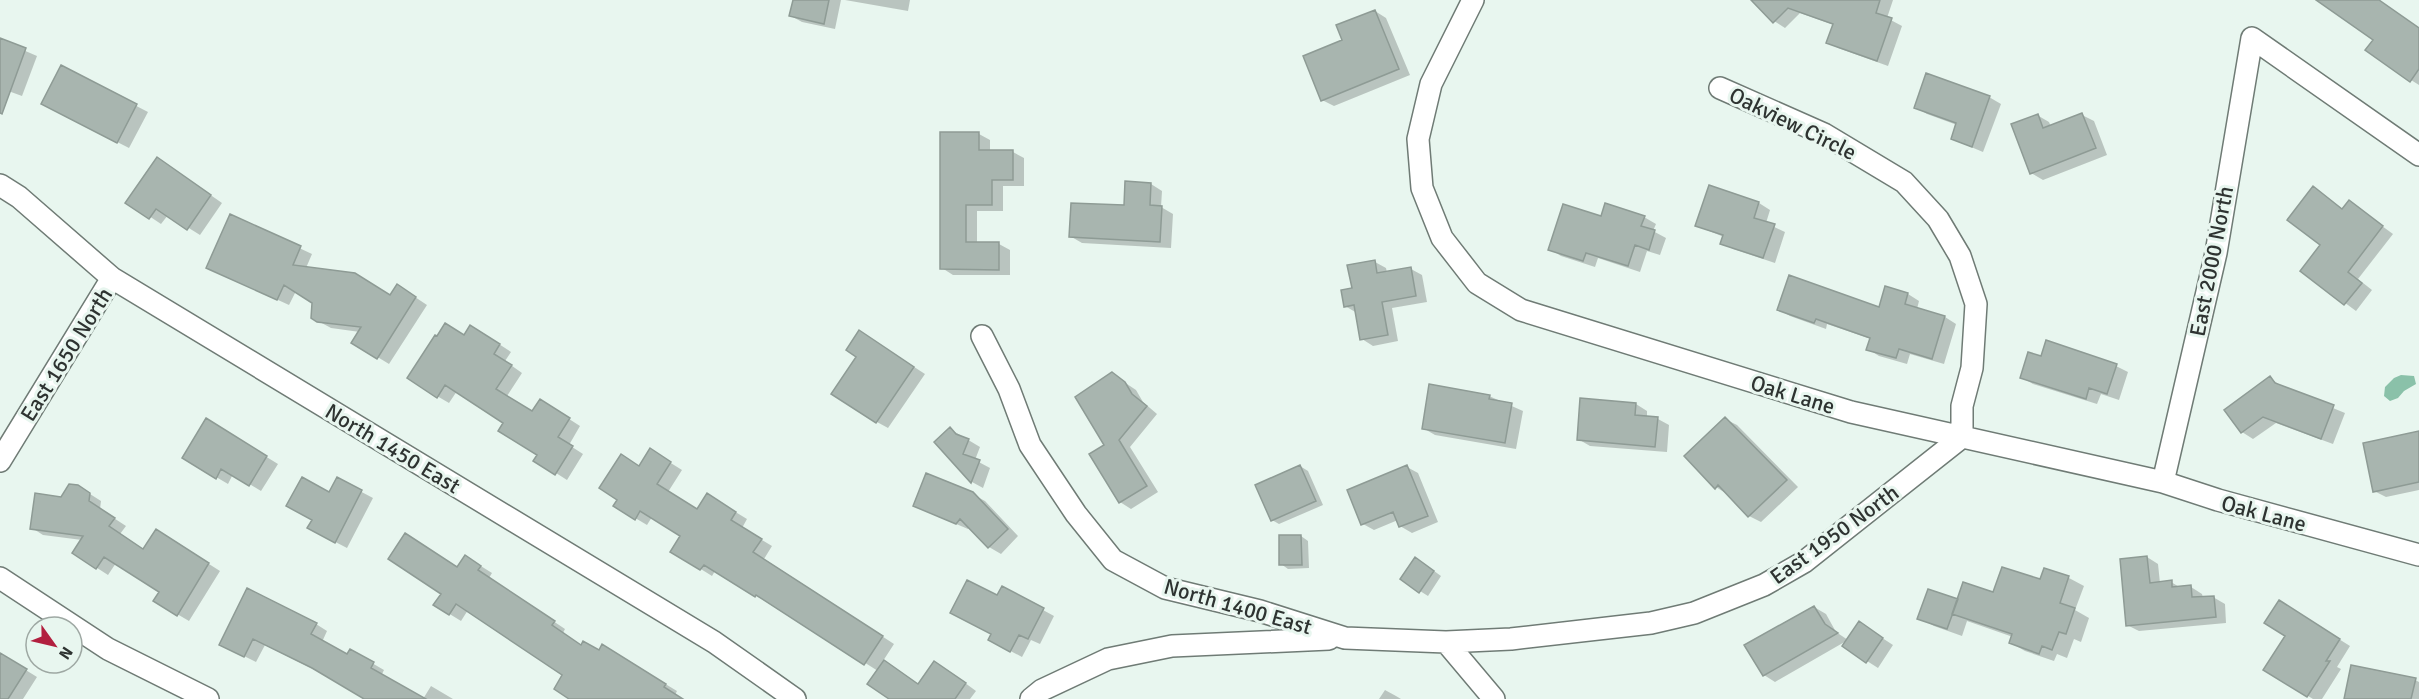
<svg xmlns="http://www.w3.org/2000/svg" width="2419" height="699" viewBox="0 0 2419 699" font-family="Signika,sans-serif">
  <rect width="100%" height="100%" fill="#e8f6ef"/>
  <!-- water -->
  <path fill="#8ac1a9" d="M2401 375 2414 376 2416 384 2404 391 2398 398 2390 401 2384 396 2385 387 2394 378Z"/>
  <!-- shadow -->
  <path fill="#0003" d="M794 0H841L835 29 802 22 791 16Z
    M845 0H910L908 11Z
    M1762 0H1893L1887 18 1902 26 1888 66 1838 48 1828 42 1834 25 1800 13 1785 28 1774 21Z
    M2320 0H2379L2419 28V85L2411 80 2375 39Z
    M1375 11 1386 18 1410 75 1334 106 1322 100 1344 41Z
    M0 40 37 56 22 96 0 88Z
    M61 67 148 112 129 148 54 110Z
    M1989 97 2001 104 1983 152 1952 139 1957 125 1927 114 1916 107Z
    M2037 115 2049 122 2051 127 2082 115 2094 121 2107 155 2043 180 2031 173Z
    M979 134 990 140V152H1013L1024 158V186H1003V211H977V244H999L1010 250V275H953L942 268Z
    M169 166 222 203 200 235 168 215 161 224 128 202Z
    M1151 184 1162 191 1161 207 1173 214 1171 248 1082 243 1070 236 1125 207Z
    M1710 187 1759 203 1770 210 1766 223 1785 232 1775 263 1733 249 1722 243 1724 237 1697 226Z
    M2313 188 2344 210 2349 202 2393 234 2358 279 2372 290 2356 311 2302 271 2322 244Z
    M231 216 312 254 306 268 391 296 409 293 427 305 389 364 353 342 360 332 331 328 318 321 314 302 296 291 289 305 208 268Z
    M1644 217 1656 224 1653 231 1666 238 1660 255 1647 251 1640 272 1598 258 1595 267 1561 256 1550 249 1602 218Z
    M1375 262 1386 268 1387 273 1411 269 1422 275 1427 302 1392 308 1398 341 1373 346 1362 339 1357 313 1345 306 1353 289Z
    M1886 288 1908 294 1919 301 1917 309 1945 317 1956 324 1944 364 1910 354 1907 364 1879 356 1868 349 1871 339 1827 324 1826 329 1790 316 1779 310 1880 309Z
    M482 333 511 352 505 361 522 373 507 396 533 413 552 408 580 426 569 445 583 454 567 480 556 473 506 422 457 391 449 403 437 396 465 336Z
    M871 339 925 374 888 428 877 422 858 356Z
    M2042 358 2116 366 2128 372 2119 400 2101 394 2097 404 2033 384 2021 377Z
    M1112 374 1136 390 1143 402 1157 414 1130 447 1158 492 1131 509 1120 502 1106 445Z
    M2270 378 2284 388 2345 413 2333 444 2276 423 2253 439 2242 432Z
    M1489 396 1523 411 1516 449 1435 435 1423 428Z
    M1636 404 1647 411V418L1658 419 1669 425 1667 452 1590 446 1578 439Z
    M1725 419 1737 425 1798 487 1761 522 1749 516 1727 494 1716 487Z
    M207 420 278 464 261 491 233 474 228 484 184 458Z
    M950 429 980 447 975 460 990 468 983 488 972 482 936 442Z
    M2419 433V490L2386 497 2374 491Z
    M650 450 682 470 668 492 698 511 719 502 747 519 742 528 772 546 764 559 894 644 883 661 919 685 946 669 976 691 970 699H892L878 671 767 601 715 571 712 576 672 551 682 536 652 517 647 525 615 506Z
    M1300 466 1308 471 1323 505 1279 524 1272 520Z
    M1407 467 1418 473 1438 522 1412 533 1400 526 1398 520 1374 530 1363 524Z
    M337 479 373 498 347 548 320 534 329 494Z
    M90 494 101 501 100 509 126 526 120 534 144 551 168 538 220 571 189 621 155 601 161 591 116 563 108 575 74 553 82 540 43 535 32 528 62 498Z
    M972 494 985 501 1018 536 1001 554 989 547 970 527 968 529 914 506Z
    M1301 536 1308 541 1309 568 1288 569 1281 564Z
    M2147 557 2158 564 2160 583 2171 582 2181 588 2191 587 2202 594 2203 598 2213 597 2225 604 2226 623 2139 631 2127 625Z
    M476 563 492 573 489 578 565 629 563 633 582 646 599 652 614 653 677 691 675 695 681 699H572L564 675 468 610 461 621 435 605 458 568Z
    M1423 563 1441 576 1428 596 1420 591Z
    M2044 570 2069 578 2084 586 2075 610 2089 618 2081 642 2074 639 2067 658 2057 654 2054 661 2025 651 2011 643 2013 637 1967 621 1962 636 1934 626 1919 618 1957 600 1994 594 2041 581Z
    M1003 588 1054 616 1040 644 1031 640 1022 657 990 640 993 634 998 597Z
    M1814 607 1826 614 1836 632 1848 640 1775 682 1764 675Z
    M2291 609 2350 646 2337 667 2341 669 2322 699H2313L2265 669 2287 636Z
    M316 624 327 631 322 642 348 656 351 651 384 670 381 676 423 699 431 686 453 699H362L363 697 323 674 265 645 256 662 220 644Z
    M1870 630 1893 645 1878 668 1867 661Z
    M0 654 37 677 23 699H0Z
    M2415 680 2419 682V699H2346Z
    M1385 690 1396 696 1401 699H1379Z"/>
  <!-- building -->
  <path fill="#a8b5af" stroke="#8e9b95" stroke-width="1.5" d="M793 0H829L824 24 789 16Z
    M1751 0H1880L1876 13 1892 18 1877 61 1826 43 1833 24 1788 8 1773 23Z
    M2316 0H2379L2419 28V69L2410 82 2365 50 2373 40Z
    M1375 10 1399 69 1321 101 1303 56 1342 40 1336 25Z
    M0 38 26 48 2 114 0 113Z
    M61 65 137 104 117 143 41 104Z
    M1926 73 1990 96 1972 147 1951 139 1956 123 1914 108Z
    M2082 113 2096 148 2030 174 2011 124 2038 114 2043 128Z
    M940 132H979V150H1013V180H992V205H966V242H999V270L940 269Z
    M157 157 211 195 187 230 156 209 149 219 125 203Z
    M1125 181 1151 183 1150 205 1162 206 1160 242 1069 237 1071 203 1124 205Z
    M1709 185 1759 202 1754 218 1775 224 1763 258 1720 244 1723 235 1695 226Z
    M2313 186 2342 209 2349 200 2383 226 2348 272 2362 283 2344 305 2300 271 2320 245 2287 220Z
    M1605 203 1645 216 1641 226 1655 230 1649 250 1635 245 1628 266 1586 253 1583 261 1548 250 1563 204 1601 216Z
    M230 214 301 246 293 265 355 273 390 295 397 284 416 297 377 359 351 343 361 327 317 322 311 318 312 303 284 285 277 300 206 268Z
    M1375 260 1377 273 1411 267 1416 296 1382 302 1388 335 1360 340 1354 305 1344 307 1341 290 1352 288 1347 265Z
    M1789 275 1879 307 1885 286 1908 293 1905 304 1945 316 1932 359 1899 349 1896 358 1866 350 1870 338 1816 319 1814 323 1777 310Z
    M445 323 464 335 470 325 500 344 494 354 512 365 496 389 532 411 540 399 570 418 558 437 573 446 555 475 533 461 537 455 498 431 503 423 445 385 437 398 407 378 435 335 437 336Z
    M859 330 914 367 876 423 831 394 856 357 846 350Z
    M2046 340 2117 364 2107 394 2089 388 2086 399 2020 378 2028 352 2041 356Z
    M1112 372 1125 382 1132 394 1147 406 1119 440 1147 486 1119 503 1089 454 1104 445 1075 397Z
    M2270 376 2275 383 2334 405 2321 439 2263 417 2241 433 2224 410Z
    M1429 384 1490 395 1489 399 1512 403 1505 443 1422 429Z
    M1580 398 1636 403 1635 415 1658 417 1655 447 1577 440Z
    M1725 417 1787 480 1748 517 1718 485 1715 489 1684 456Z
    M206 418 267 456 249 486 221 469 216 479 182 458Z
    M950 427 956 434 969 439 963 454 980 460 971 483 934 442Z
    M2419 431V482L2373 492 2363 443Z
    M650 448 671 462 657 484 697 509 707 493 736 512 731 520 762 539 753 552 883 636 864 665 756 595 755 597 704 565 700 570 670 552 680 536 640 511 635 520 613 506 617 500 599 488 621 454 639 466Z
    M1300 465 1316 501 1271 521 1255 485Z
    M1407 465 1428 516 1399 527 1393 512 1361 525 1347 490Z
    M926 473 973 492 1008 529 988 548 960 519 956 524 913 506Z
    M302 477 329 492 337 477 362 490 335 543 307 528 312 520 286 506Z
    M69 484 78 485 90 493 89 501 115 518 109 526 143 549 156 529 209 563 177 616 153 601 159 592 104 557 96 569 72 553 83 536 30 529 35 493 61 497Z
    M405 533 457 567 465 555 481 566 478 570 555 621 552 625 581 645 583 641 599 650 602 644 666 684 664 687 683 699H569L554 689 562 675 456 604 449 615 433 605 441 594 388 559Z
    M1279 535H1301L1302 565H1279Z
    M2147 556 2150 583 2172 580V587L2191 585 2192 597 2214 596 2216 617 2126 626 2120 559Z
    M1415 557 1434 571 1419 593 1400 579Z
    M2002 567 2040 579 2044 568 2069 576 2060 603 2075 608 2066 634 2059 632 2052 650 2042 646 2039 654 2009 643 2012 634 1952 614 1963 582 1993 592Z
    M967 580 997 595 1002 586 1044 608 1028 639 1019 635 1010 652 988 640 991 634 950 613Z
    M247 588 317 623 311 634 347 654 350 649 374 662 371 668 426 699H364L312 668 253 639 244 657 219 645Z
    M1928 589 1958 599 1947 629 1917 619Z
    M2279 600 2340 639 2326 661H2330L2307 697 2263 670 2285 636 2264 623Z
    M1814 606 1825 624 1838 633 1763 676 1744 645Z
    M1859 621 1883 638 1866 663 1842 646Z
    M0 653 27 669 8 699H0Z
    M884 660 918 684 934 661 966 683 955 699H889L867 684Z
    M2351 665 2416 678 2411 699H2344Z"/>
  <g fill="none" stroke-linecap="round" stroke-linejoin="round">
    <!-- minor casing -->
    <g stroke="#6f7b75" stroke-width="24">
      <path id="minor" d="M1473 0 1431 84 1418 139 1422 188 1442 238 1477 283 1521 310 1851 412 2163 482 2218 500 2419 555
        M0 185 19 197 112 278 714 642 795 699
        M982 336 1009 389 1030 445 1076 514 1113 560 1165 588 1260 611 1345 638 1446 642 1511 639 1651 623 1694 613 1764 585 1804 562 1962 437V406L1972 368 1976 304 1960 256 1938 219 1904 182 1824 134 1720 88
        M0 461 112 278
        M2163 482 2216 253 2252 38 2419 155
        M0 578 108 649 208 699
        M1446 642 1494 699
        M1031 699 1042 690 1108 659 1172 646 1329 639"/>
    </g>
    <!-- minor -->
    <use href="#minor" stroke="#fff" stroke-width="21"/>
  </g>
  <g text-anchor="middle" stroke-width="6" stroke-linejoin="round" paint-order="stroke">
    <!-- street labels -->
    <g font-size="22" fill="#2e3331" stroke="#e8f6ef">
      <text transform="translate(1793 123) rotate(26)" y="8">Oakview Circle</text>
      <text transform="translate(2211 261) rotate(-79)" y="8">East 2000 North</text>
      <text transform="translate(66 354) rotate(-58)" y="8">East 1650 North</text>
      <text transform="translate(1793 394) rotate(17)" y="8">Oak Lane</text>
      <text transform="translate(393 448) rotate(31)" y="8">North 1450 East</text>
      <text transform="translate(2264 513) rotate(15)" y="8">Oak Lane</text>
      <text transform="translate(1834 534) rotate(-36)" y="8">East 1950 North</text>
      <text transform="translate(1238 606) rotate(16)" y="8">North 1400 East</text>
    </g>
  </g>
  <!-- north arrow -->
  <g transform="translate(54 645) rotate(124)"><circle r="28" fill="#e8f6ef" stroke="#9ea8a3" stroke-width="1.5"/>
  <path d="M0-4.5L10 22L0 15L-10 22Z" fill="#b21f3f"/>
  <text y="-9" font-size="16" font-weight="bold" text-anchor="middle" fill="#2e3331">N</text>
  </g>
</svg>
